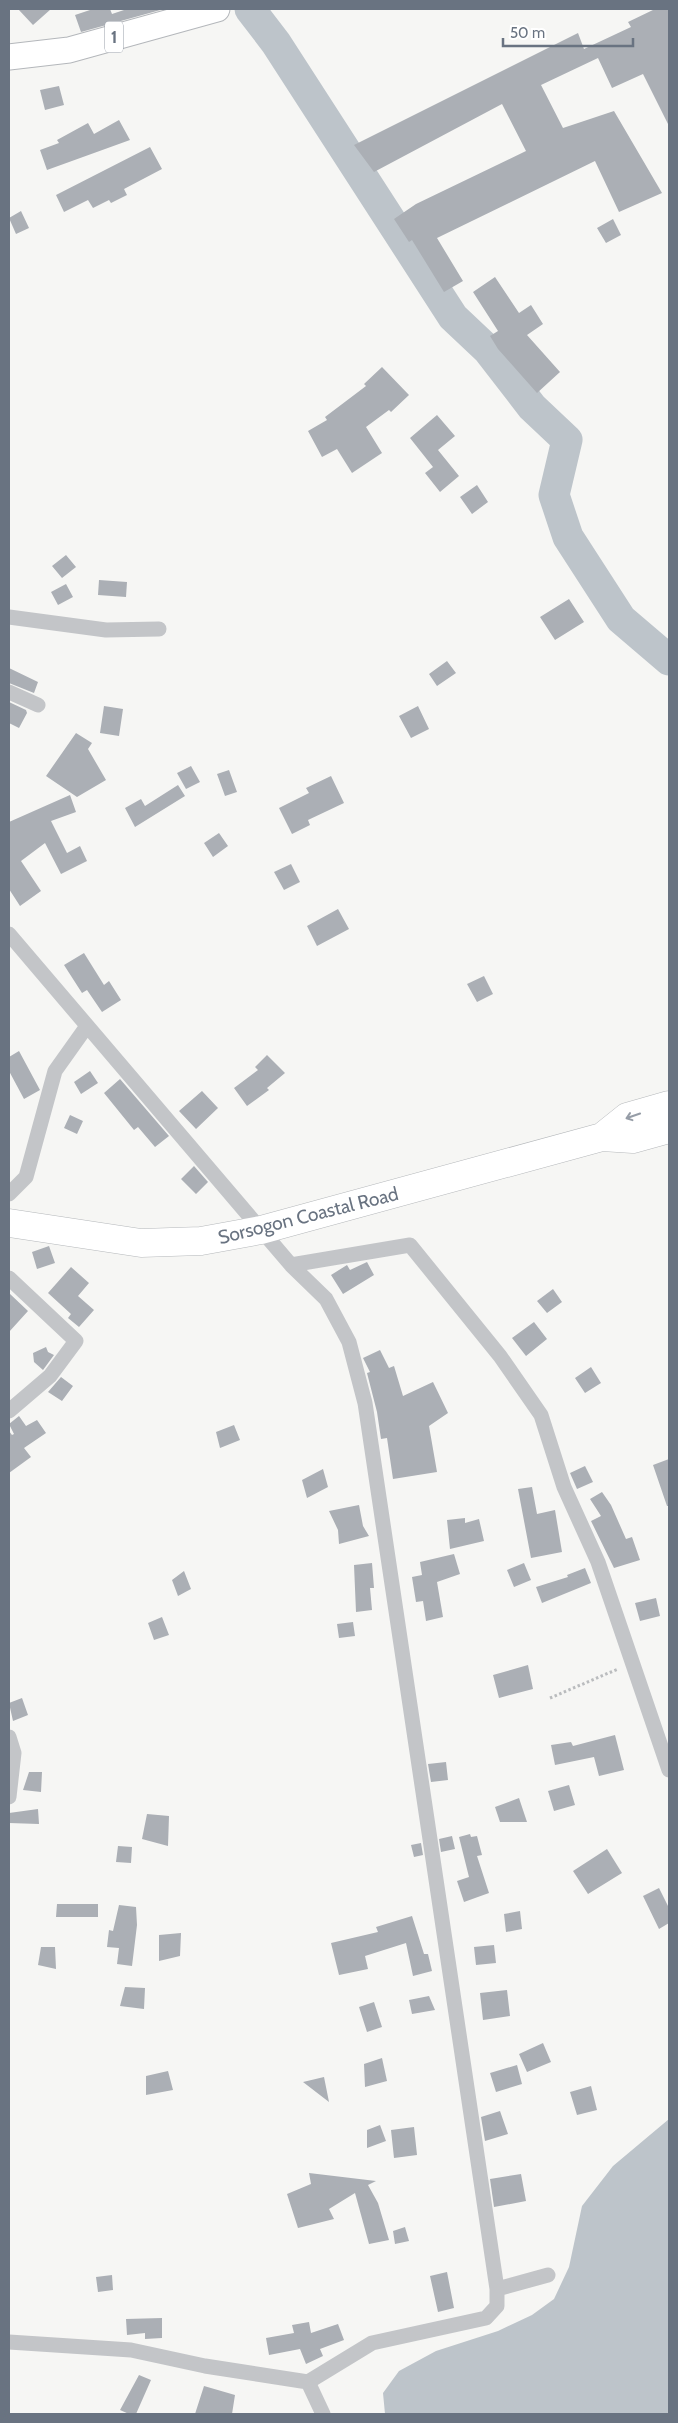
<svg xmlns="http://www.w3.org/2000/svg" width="678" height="2423" viewBox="0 0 678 2423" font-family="Cabin,sans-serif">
  <rect width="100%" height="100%" fill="#f6f6f4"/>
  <!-- water -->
  <path fill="#bdc4ca" d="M669 2119V2414H385L383 2393 399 2371 436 2351 498 2331 532 2315 554 2299 569 2267 582 2206 613 2166Z"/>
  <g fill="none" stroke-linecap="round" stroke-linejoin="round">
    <!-- river -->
    <path stroke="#bdc4ca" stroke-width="31" d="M250 9 276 43 453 317 488 350 532 407 567 440 554 495 568 537 621 619 669 660"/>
  </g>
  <!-- building -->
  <path fill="#abafb5" d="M18 9H51L33 25Z
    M93 9H110L112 14 127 9H164L81 32 75 15Z
    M655 9H669V126L643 74 612 88 598 58 541 85 563 128 614 111 662 193 619 212 595 161 437 238 463 281 444 292 412 240 409 242 394 219 416 204 526 151 502 104 374 172 354 145 578 33 584 49 631 27 628 22Z
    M59 86 64 105 45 110 40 90Z
    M119 120 130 140 47 170 40 150 59 143 57 140 88 123 94 134Z
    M150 147 162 169 124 189 127 195 111 203 109 200 93 208 88 200 64 212 56 195Z
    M21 211 29 228 16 234 9 218Z
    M613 219 621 235 606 243 597 228Z
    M495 277 519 313 531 305 543 324 527 335 560 372 537 393 498 349 490 336 498 331 473 292Z
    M382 367 409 395 391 412 389 410 366 427 382 453 352 473 337 449 322 457 308 431 327 420 325 417 366 386 364 384Z
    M437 415 455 436 438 450 459 476 440 492 425 473 433 467 410 438Z
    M477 485 488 502 472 514 460 497Z
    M66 555 76 567 62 578 52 566Z
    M99 580 127 582 126 597 98 595Z
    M66 584 73 597 58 605 51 592Z
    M569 599 584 622 555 640 540 617Z
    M447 661 456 673 437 686 429 674Z
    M9 668 38 682 34 693 9 683Z
    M9 702 26 710 27 713 19 728 9 723Z
    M104 706 123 709 119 736 100 733Z
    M418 706 429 729 411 738 399 716Z
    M76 733 92 743 88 749 106 780 77 797 46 776Z
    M191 766 200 782 186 789 177 773Z
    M229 770 237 792 225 796 217 774Z
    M331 776 344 803 308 820 310 825 292 834 279 808 309 793 306 788Z
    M178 785 185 796 135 827 125 808 141 799 145 806Z
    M70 795 76 812 51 821 67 853 80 846 87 861 61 874 45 843 21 861 41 891 20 906 9 889V822Z
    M219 833 228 846 213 857 204 843Z
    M291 864 300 882 284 890 274 872Z
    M338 909 349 929 317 946 307 926Z
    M84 953 104 985 109 981 121 1000 102 1012 87 990 82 993 64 965Z
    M484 976 493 994 477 1002 467 984Z
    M19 1051 40 1090 24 1099 9 1071V1057Z
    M267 1055 285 1073 267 1088 269 1090 247 1106 234 1088 258 1070 255 1067Z
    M90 1071 98 1083 81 1094 74 1082Z
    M120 1079 169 1136 155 1147 138 1127 134 1130 104 1093Z
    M202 1091 218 1108 196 1129 179 1111Z
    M70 1115 83 1121 77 1134 64 1128Z
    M194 1166 208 1182 196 1194 181 1179Z
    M49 1246 55 1263 37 1269 32 1252Z
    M367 1262 374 1275 343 1294 331 1275 347 1265 350 1270Z
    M71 1267 89 1283 78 1296 94 1310 79 1327 68 1318 71 1314 48 1293Z
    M553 1289 562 1302 547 1313 537 1301Z
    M9 1293 28 1311 9 1332Z
    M534 1322 547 1339 526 1356 512 1338Z
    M46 1347 48 1352 54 1355 43 1370 34 1362 33 1353Z
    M380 1350 389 1368 394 1366 403 1396 433 1382 448 1413 429 1426 437 1472 393 1479 387 1438 381 1439 377 1412 367 1373 370 1372 363 1358Z
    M591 1367 601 1383 585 1393 575 1378Z
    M61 1377 73 1386 62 1401 48 1392Z
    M19 1416 26 1426 37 1420 46 1433 24 1448 31 1457 9 1473V1431L12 1435 14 1434 9 1424Z
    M234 1425 240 1440 220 1448 216 1432Z
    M669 1459V1506H667L653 1465Z
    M585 1466 593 1482 577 1489 570 1473Z
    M323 1469 328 1487 307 1498 302 1480Z
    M532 1487 537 1514 555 1510 562 1552 531 1558 518 1489Z
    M602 1492 611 1505 626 1539 632 1537 640 1560 614 1568 591 1521 601 1516 590 1499Z
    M359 1505 363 1526 369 1536 339 1544 338 1530 329 1511Z
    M465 1518V1523L479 1519 484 1541 450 1549 447 1520Z
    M454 1554 460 1574 437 1582 443 1617 426 1621 423 1601 416 1602 412 1577 422 1575 420 1562Z
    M372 1563 374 1588H370L372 1610 356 1612 354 1565Z
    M524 1563 531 1580 514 1587 507 1570Z
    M585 1568 591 1583 542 1603 536 1587 568 1577 567 1575Z
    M184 1571 191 1589 178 1596 172 1580Z
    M656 1598 660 1616 640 1621 635 1603Z
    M162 1617 169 1635 154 1640 148 1623Z
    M353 1622 355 1636 339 1638 337 1624Z
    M528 1665 533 1689 499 1698 493 1675Z
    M22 1698 28 1715 13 1721 9 1703Z
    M615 1735 624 1770 599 1776 594 1757 555 1765 551 1745 571 1742 573 1746Z
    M446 1762 448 1780 431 1782 428 1764Z
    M29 1772H42L41 1792 23 1790Z
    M569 1785 575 1805 554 1811 548 1791Z
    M519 1798 527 1822H500L495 1807Z
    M38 1809 39 1824 9 1823V1813Z
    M147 1814 169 1816 168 1846 142 1839Z
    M470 1834 471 1837 477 1836 482 1855 477 1856 489 1893 464 1902 457 1881 469 1877 459 1837Z
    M452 1836 455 1849 441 1852 439 1839Z
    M421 1843 423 1855 414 1857 411 1845Z
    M118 1846 132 1847 131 1863 116 1862Z
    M607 1849 622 1873 588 1894 573 1871Z
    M659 1888 669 1908V1923L659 1929 643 1896Z
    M57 1904H98V1917H56Z
    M119 1905 136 1907 137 1925 132 1966 117 1964 119 1948 107 1947 109 1930 113 1931Z
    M520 1911 522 1929 506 1932 504 1914Z
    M412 1916 424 1954H428L432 1971 413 1976 406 1943 365 1956 368 1969 339 1975 331 1943 378 1932 376 1927Z
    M181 1933 180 1956 159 1961V1935Z
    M494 1945 496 1963 476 1965 474 1947Z
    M41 1947H55L56 1969 38 1965Z
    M125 1987 145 1988 144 2009 120 2006Z
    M507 1990 510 2016 483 2020 480 1993Z
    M429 1996 435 2010 412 2014 409 2000Z
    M374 2002 382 2027 367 2032 359 2007Z
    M543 2043 551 2062 527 2072 519 2054Z
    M382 2058 387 2081 365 2087 364 2064Z
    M517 2065 522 2084 496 2092 490 2073Z
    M168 2071 173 2090 146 2095V2076Z
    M324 2077 329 2102 303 2082Z
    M591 2086 597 2110 577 2115 570 2092Z
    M500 2111 508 2134 485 2141 481 2117Z
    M380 2125 386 2141 367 2148V2130Z
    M414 2127 417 2155 394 2158 391 2130Z
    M309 2173 376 2181 368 2185 378 2203 389 2240 369 2244 355 2193 329 2209 334 2219 298 2228 287 2194 311 2184Z
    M521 2174 526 2201 494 2207 490 2179Z
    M405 2227 409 2241 395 2244 393 2231Z
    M447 2272 454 2308 438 2312 430 2276Z
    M112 2275 113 2290 98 2292 96 2277Z
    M162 2318V2338L145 2339V2333L127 2335 126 2319Z
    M309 2322 311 2333 338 2324 344 2340 320 2349 323 2356 306 2364 300 2349 269 2355 266 2338 294 2333 292 2325Z
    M139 2375 151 2380 136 2414H129L120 2410Z
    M204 2386 235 2395 232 2414H195Z"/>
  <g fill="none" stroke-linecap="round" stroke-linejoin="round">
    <!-- primary casing -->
    <g stroke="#b4b7bb" stroke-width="27">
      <path id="primary" d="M9 57 69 50 217 9"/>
    </g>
    <!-- highway casing -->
    <g stroke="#b5b8bb" stroke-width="29">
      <path id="highway" d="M602 1137 627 1117 669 1105
        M9 1223 141 1243 201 1241 261 1230 602 1137 633 1139 669 1129"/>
    </g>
    <!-- path -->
    <path stroke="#babcbe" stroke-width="3" stroke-dasharray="2.5 2.5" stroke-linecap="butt" d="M550 1698 618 1669"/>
    <!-- street -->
    <path stroke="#c3c5c8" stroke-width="15" d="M9 617 106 630 159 629
      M9 692 38 705
      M9 934 291 1265 326 1299 349 1342 365 1403 497 2289V2306L486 2318 372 2343 308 2382 323 2414
      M9 1194 26 1177 55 1071 87 1026
      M291 1265 410 1245 500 1356 541 1415 564 1487 598 1562 669 1770
      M9 1278 76 1341 50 1376 9 1411
      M9 1737 14 1753 9 1797
      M497 2289 548 2275
      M9 2342 131 2350 205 2366 308 2382"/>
    <!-- primary -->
    <use href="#primary" stroke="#fff" stroke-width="25"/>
    <!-- highway -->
    <use href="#highway" stroke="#fff" stroke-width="28"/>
  </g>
  <!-- one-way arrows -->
  <defs><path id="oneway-shaft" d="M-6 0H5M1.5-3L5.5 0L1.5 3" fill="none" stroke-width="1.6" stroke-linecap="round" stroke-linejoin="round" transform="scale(1.25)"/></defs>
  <use stroke="#969da7" href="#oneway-shaft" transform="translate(633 1116) rotate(161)"/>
  <g text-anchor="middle" stroke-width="5" stroke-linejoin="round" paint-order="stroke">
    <!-- shield labels -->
    <rect fill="#fff" stroke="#969da7" stroke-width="1" x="105" y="21.5" width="18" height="31" rx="4"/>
    <g font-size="18" font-weight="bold" fill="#697381">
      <text x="114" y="43">1</text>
    </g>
    <!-- street labels -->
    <g font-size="19" fill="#697381" stroke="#fff">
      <text transform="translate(308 1215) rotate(-14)" y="7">Sorsogon Coastal Road</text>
    </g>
  </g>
  <!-- border -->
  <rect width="678" height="2423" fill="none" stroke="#697381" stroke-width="20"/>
  <!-- scale -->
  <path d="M503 38v8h130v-8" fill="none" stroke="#697381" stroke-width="2.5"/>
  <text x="510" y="38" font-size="15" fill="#697381" stroke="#ffffff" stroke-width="4" paint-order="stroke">50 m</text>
</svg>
